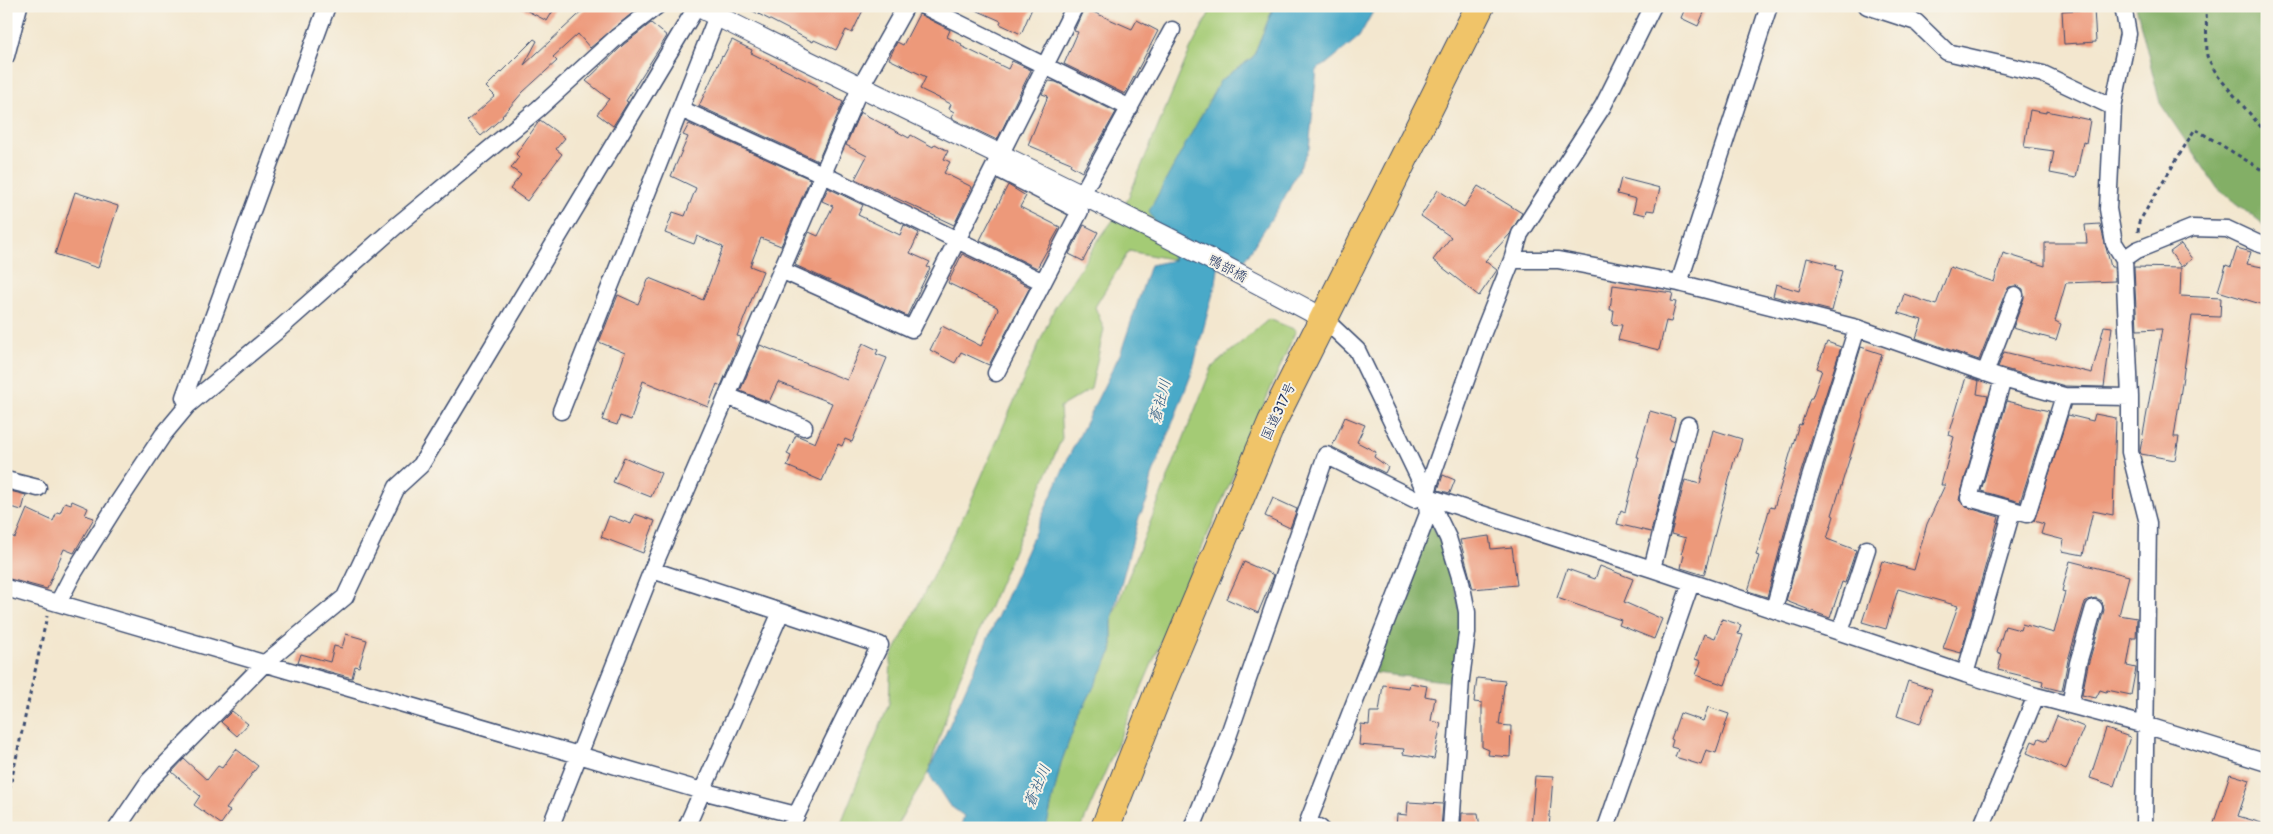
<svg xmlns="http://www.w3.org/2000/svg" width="2273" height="834" viewBox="0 0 2273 834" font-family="Pangolin,'Klee One',sans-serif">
  <rect width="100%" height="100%" fill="#f7f3e8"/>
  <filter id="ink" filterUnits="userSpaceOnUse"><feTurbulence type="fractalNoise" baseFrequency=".02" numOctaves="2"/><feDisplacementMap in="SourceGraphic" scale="10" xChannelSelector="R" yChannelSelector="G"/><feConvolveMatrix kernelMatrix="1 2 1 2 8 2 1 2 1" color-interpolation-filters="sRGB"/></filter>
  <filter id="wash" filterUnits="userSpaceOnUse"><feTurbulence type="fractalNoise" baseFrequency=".0096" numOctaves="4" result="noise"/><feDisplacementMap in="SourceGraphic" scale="20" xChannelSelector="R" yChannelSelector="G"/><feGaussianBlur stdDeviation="1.12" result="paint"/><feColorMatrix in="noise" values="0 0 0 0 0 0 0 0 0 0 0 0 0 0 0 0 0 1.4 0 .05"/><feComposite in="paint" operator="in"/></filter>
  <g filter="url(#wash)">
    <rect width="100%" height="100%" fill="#f3e7cf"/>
    <!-- green -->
    <path fill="#a4cb75" stroke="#607d6a" d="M1213 6H1274L1253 57 1220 81 1175 260 1129 251 1095 307 1104 329 1091 389 1060 407 1062 438 956 686 928 773 895 828H839L889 703 891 658 970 503 1054 309 1099 239 1126 203 1190 50Z
      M1269 319 1296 330 1081 828H1046L1061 763 1076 722 1112 651V618L1212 367Z"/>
    <!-- forest -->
    <path fill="#83af66" stroke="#4f6f62" d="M2136 6H2267V228L2218 189 2160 103Z
      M1430 521 1447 556 1465 633 1453 682 1375 673Z"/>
    <!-- water -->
    <path fill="#49a9c8" stroke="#326c93" d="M1274 6H1376L1359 37 1325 65 1317 69 1309 149 1282 202 1242 264 1220 257 1216 282 1191 375 1152 476 1147 501 1139 517 1112 618V651L1076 722 1061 763 1046 828H960L964 816 949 805 928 773 1068 458 1121 352 1150 265 1174 260 1149 211 1220 81 1253 57Z"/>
    <g id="blocks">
      <!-- building -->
      <path fill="#ed997a" d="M518 6H556L547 21Z
        M588 6H632L636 10 590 48 578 34 553 57 557 61 523 92 502 116 503 117 481 136 467 121 495 96 486 87 534 39 537 41 524 65Z
        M743 6H865L852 33 846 30 836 50 814 40 813 42Z
        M967 6H1033L1021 34 1000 24 1001 21Z
        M1686 6H1707L1698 26 1681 18Z
        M1084 8 1132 29 1137 20 1158 31 1125 94 1064 64 1078 32 1074 31Z
        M2094 9 2096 42 2064 44 2062 11Z
        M919 14 950 30 947 37 962 44 961 46 1008 69 1012 61 1031 70 997 140 951 118 954 112 949 109 951 104 920 89 926 77 889 59 897 42 903 45Z
        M651 23 667 36 626 101 628 102 613 126 597 114 609 99 586 81 623 45Z
        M732 40 752 50 751 53 818 86 817 88 843 102 818 161 699 106 722 56 723 57Z
        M1049 81 1056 82 1116 112 1082 172 1070 165 1071 163 1028 145 1048 96 1042 94Z
        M2030 110 2046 113V111L2090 120 2086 143 2083 142 2076 178 2050 173 2054 151 2024 147Z
        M860 112 909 138 911 135 933 147 935 144 948 151 944 159 950 162 944 173 972 187 954 225 855 179 867 156 846 145Z
        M540 120 565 138 556 149 562 154 527 201 510 189 521 175 511 168 519 157 516 154Z
        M689 124 810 179 781 246 761 238 750 266 763 271 737 336 741 337 721 386 717 384 708 407 643 381 631 420 620 416 617 425 602 420 625 353 599 342 618 295 638 304 649 278 703 300 723 247 697 236 694 244 665 233 673 212 685 216 696 188 671 176 688 137 683 135Z
        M1621 178 1660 188 1654 211 1647 210 1646 215 1633 212 1636 199 1617 194Z
        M1008 185 1026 196 1020 207 1060 227 1037 268 980 240Z
        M1478 186 1522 213 1510 234 1485 261 1497 270 1479 296 1433 260 1451 237 1421 216 1438 190 1464 207Z
        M828 188 863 205 858 215 900 235 904 225 919 233 910 253 930 262 927 267 930 268 907 316 795 265 809 232 818 236 833 206 822 201Z
        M75 192 118 206 98 268 55 254Z
        M2100 224 2111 267H2114L2115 281 2066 283 2055 321 2061 324 2056 340 2013 328 2024 298 2023 289 2018 286 2009 287 2006 291 1979 360 1916 338 1922 320 1898 313 1904 294 1936 305 1950 267 1994 282 2003 253 2045 266V243H2087L2085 225Z
        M1084 225 1098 232 1083 261 1069 254Z
        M2181 244 2192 259 2181 267 2170 252Z
        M2237 248 2251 252 2247 264 2267 268V306L2218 291 2226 265 2231 267Z
        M962 254 1030 287 989 365 961 352 955 363 930 350 942 326 981 346 998 310 997 307 948 283Z
        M1807 258 1836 265 1835 269 1842 271 1832 311 1773 296 1776 284 1799 291Z
        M2134 267 2181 268 2180 296 2221 298 2220 317 2192 316 2174 437H2179L2175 460 2141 454 2140 451 2162 329 2137 330Z
        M1613 285 1673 293 1671 301 1676 302 1671 322 1666 321 1659 350 1618 340 1622 325 1612 324 1614 310H1610Z
        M2104 326 2112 327 2104 387 2065 386 1998 367 2004 352 2092 373Z
        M1827 342 1841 347 1799 478 1767 597 1748 591 1759 556 1756 555 1770 507 1774 508 1799 424 1801 425 1810 398H1812L1822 370 1817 368Z
        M863 343 878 350 876 354 887 358 852 442 845 439 842 446 838 444 822 481 787 466 791 456 787 454 796 435 815 443 832 403 778 382 769 402 740 391 760 345 847 380Z
        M1861 347 1882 354 1832 515 1834 516 1827 539 1856 550 1845 583 1842 582 1830 618 1786 601 1819 484Z
        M1966 377 1979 381 1977 394 1988 396 1959 500 1966 507 1999 517 1961 653 1943 648 1958 606 1898 589 1886 629 1862 622 1882 561 1914 570 1927 524 1945 485H1941L1954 437 1949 435Z
        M2007 401 2049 411 2020 502 1981 491Z
        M1650 411 1675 418 1669 440 1674 442 1651 532 1617 524 1621 510 1625 512 1639 457H1637Z
        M2095 414 2116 418 2113 515 2093 511 2083 555 2062 551 2064 540 2041 534 2044 524 2034 521 2068 415 2093 421Z
        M1345 417 1365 425 1357 442 1376 452 1374 457 1388 467 1385 473 1332 447Z
        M1713 430 1742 439 1737 457H1735L1704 575 1681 568 1684 555 1681 554 1686 538 1671 534 1685 480 1700 484Z
        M624 457 661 473 651 497 613 482Z
        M1443 475 1455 480 1450 493 1438 490Z
        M10 491 26 495 22 510 6 506Z
        M1273 498 1297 509 1290 528 1265 516Z
        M72 501 88 508 85 515 94 518 74 553 64 549 47 589 6 578V545L11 536 15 538 27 509 53 521 57 512 60 513 65 502 71 504Z
        M635 514 655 521 643 553 601 537 609 516 631 524Z
        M1489 536 1491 549 1512 547 1517 585 1473 589 1460 540Z
        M2070 561 2129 576 2119 615 2137 618 2136 638H2132L2127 666 2136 668 2131 695 2107 690 2106 692 2100 690 2096 698 2082 695 2088 665 2104 610 2102 601 2096 598 2087 600 2084 605 2068 660 2062 691 2042 686 2043 681 1998 670 2002 654 1997 652 2005 626 2020 630 2022 624 2054 633 2065 592 2062 591Z
        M1244 562 1274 575 1258 613 1227 599Z
        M1600 566 1633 579 1624 602 1662 619 1654 639 1619 625 1621 620 1557 598 1567 569 1595 579Z
        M1722 619 1741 625 1738 634 1743 635 1725 685 1696 675 1701 661 1695 659 1704 634 1715 638Z
        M346 634 367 640 359 667 355 666 352 678 298 663 301 654 330 662 334 646 342 648Z
        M1477 678 1505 681 1499 725 1511 726 1510 757 1488 755 1489 750 1482 747V703L1474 702Z
        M1908 681 1932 689 1920 724 1897 716Z
        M1410 683 1427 686 1425 696 1435 698 1431 721 1441 723 1434 759 1403 754 1404 749 1359 745 1361 724 1369 725 1370 712H1379L1383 685 1409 688Z
        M1708 707 1729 714 1716 753 1706 750 1701 765 1675 757 1678 749 1671 747 1673 740 1671 739 1680 713 1703 721Z
        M232 711 248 724 237 736 221 722Z
        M2057 716 2084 727 2066 770 2027 753 2032 741 2037 743 2039 738 2047 741Z
        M2106 729 2130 737 2114 786 2090 778Z
        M236 749 258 766 226 809 230 811 221 824 194 805 200 796 172 772 184 759 207 780 218 766 222 768Z
        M2230 774 2250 780 2238 816 2265 824 2264 828H2212Z
        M1535 776 1553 777 1549 828H1531Z
        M1408 802 1443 804 1441 828H1396L1397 814 1407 815Z
        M1462 813H1478L1480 828H1461Z"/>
    </g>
  </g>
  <g filter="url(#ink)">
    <use href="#blocks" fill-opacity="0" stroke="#3b4b6f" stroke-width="1"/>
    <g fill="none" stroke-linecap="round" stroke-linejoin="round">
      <!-- minor casing -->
      <g stroke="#3b4b6f" stroke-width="19">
        <path id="minor" d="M924 6 1130 108
          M1867 6 1916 22 1947 52 2043 74 2113 107
          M2123 6 2128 34 2113 107 2108 209 2114 243 2124 259
          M6 56 19 6
          M681 109 822 174 1043 282
          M1082 194 1172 30
          M1512 260H1558L1679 283 1857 328 2003 379 2064 396 2130 397
          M781 270 912 329 994 167
          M1679 283 1769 6
          M1323 318 1357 350 1448 538 1460 577 1467 612V633L1461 679 1451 828
          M996 373 1080 211 994 167 1075 6
          M1985 373 2015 295
          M2003 379 1969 498 2027 514 2064 396
          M727 396 804 427
          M188 405 184 397 327 6
          M561 411 717 16
          M6 480 38 488
          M1652 569 1688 425
          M652 570 781 612 686 828
          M6 588 702 791 796 815
          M58 603 73 574 115 507 163 435 188 405 277 331 396 226 538 109 617 37 657 6
          M1774 609 1809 481 1857 328
          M781 612 880 645 790 828
          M1840 632 1867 549
          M1965 674 2012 511
          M2070 705 2078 663 2094 608
          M117 828 149 781 264 664 345 597 397 487 421 465 697 6
          M550 828 652 570 860 88 906 6
          M1192 828 1223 751 1326 455 1414 499 1426 496 1652 569 1965 674 2036 696 2145 725 2267 763
          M1320 828 1308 822 1428 514 1426 496 1432 476 1482 335 1512 260 1520 234 1603 106 1653 6
          M1606 828 1691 583
          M1981 828 2036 696
          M2144 828 2148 523 2130 452V397L2124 259 2137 250 2192 228 2227 229 2257 243 2267 246"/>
      </g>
      <!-- tertiary casing -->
      <g stroke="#3b4b6f" stroke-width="22">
        <path id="tertiary" d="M697 6C906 111 1118 208 1323 318"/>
      </g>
      <!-- trunk casing -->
      <g stroke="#3b4b6f" stroke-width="30">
        <path id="trunk" d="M1105 828 1163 681 1272 422 1480 6"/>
      </g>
      <!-- path -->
      <path stroke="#3b4b6f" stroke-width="3" stroke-dasharray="4 4" stroke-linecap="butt" d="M2206 6 2207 56 2217 75 2267 134
        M2138 232 2139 222 2195 129 2267 173
        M6 805 47 616"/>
      <!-- minor -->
      <use href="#minor" stroke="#fff" stroke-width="16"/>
      <!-- tertiary -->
      <use href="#tertiary" stroke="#fff" stroke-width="20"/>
      <!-- trunk -->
      <use href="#trunk" stroke="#f0c469" stroke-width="28"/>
    </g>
  </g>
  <g text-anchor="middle" stroke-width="4" stroke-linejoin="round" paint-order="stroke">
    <!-- street labels -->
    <g font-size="14" fill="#1b2f5e" stroke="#f7f3e8">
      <text transform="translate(1228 268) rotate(28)" y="5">鴨部橋</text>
      <text transform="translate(1278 411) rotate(-65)" y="5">国道317号</text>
    </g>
    <!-- water labels -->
    <g font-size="15" font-style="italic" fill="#2b5a83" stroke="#f7f3e8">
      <text transform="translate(1160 401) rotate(-75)" y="5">蒼社川</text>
      <text transform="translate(1037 786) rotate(-67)" y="5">蒼社川</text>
    </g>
  </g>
  <!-- margin -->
  <rect width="2273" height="834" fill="none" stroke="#f7f3e8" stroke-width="25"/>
</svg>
